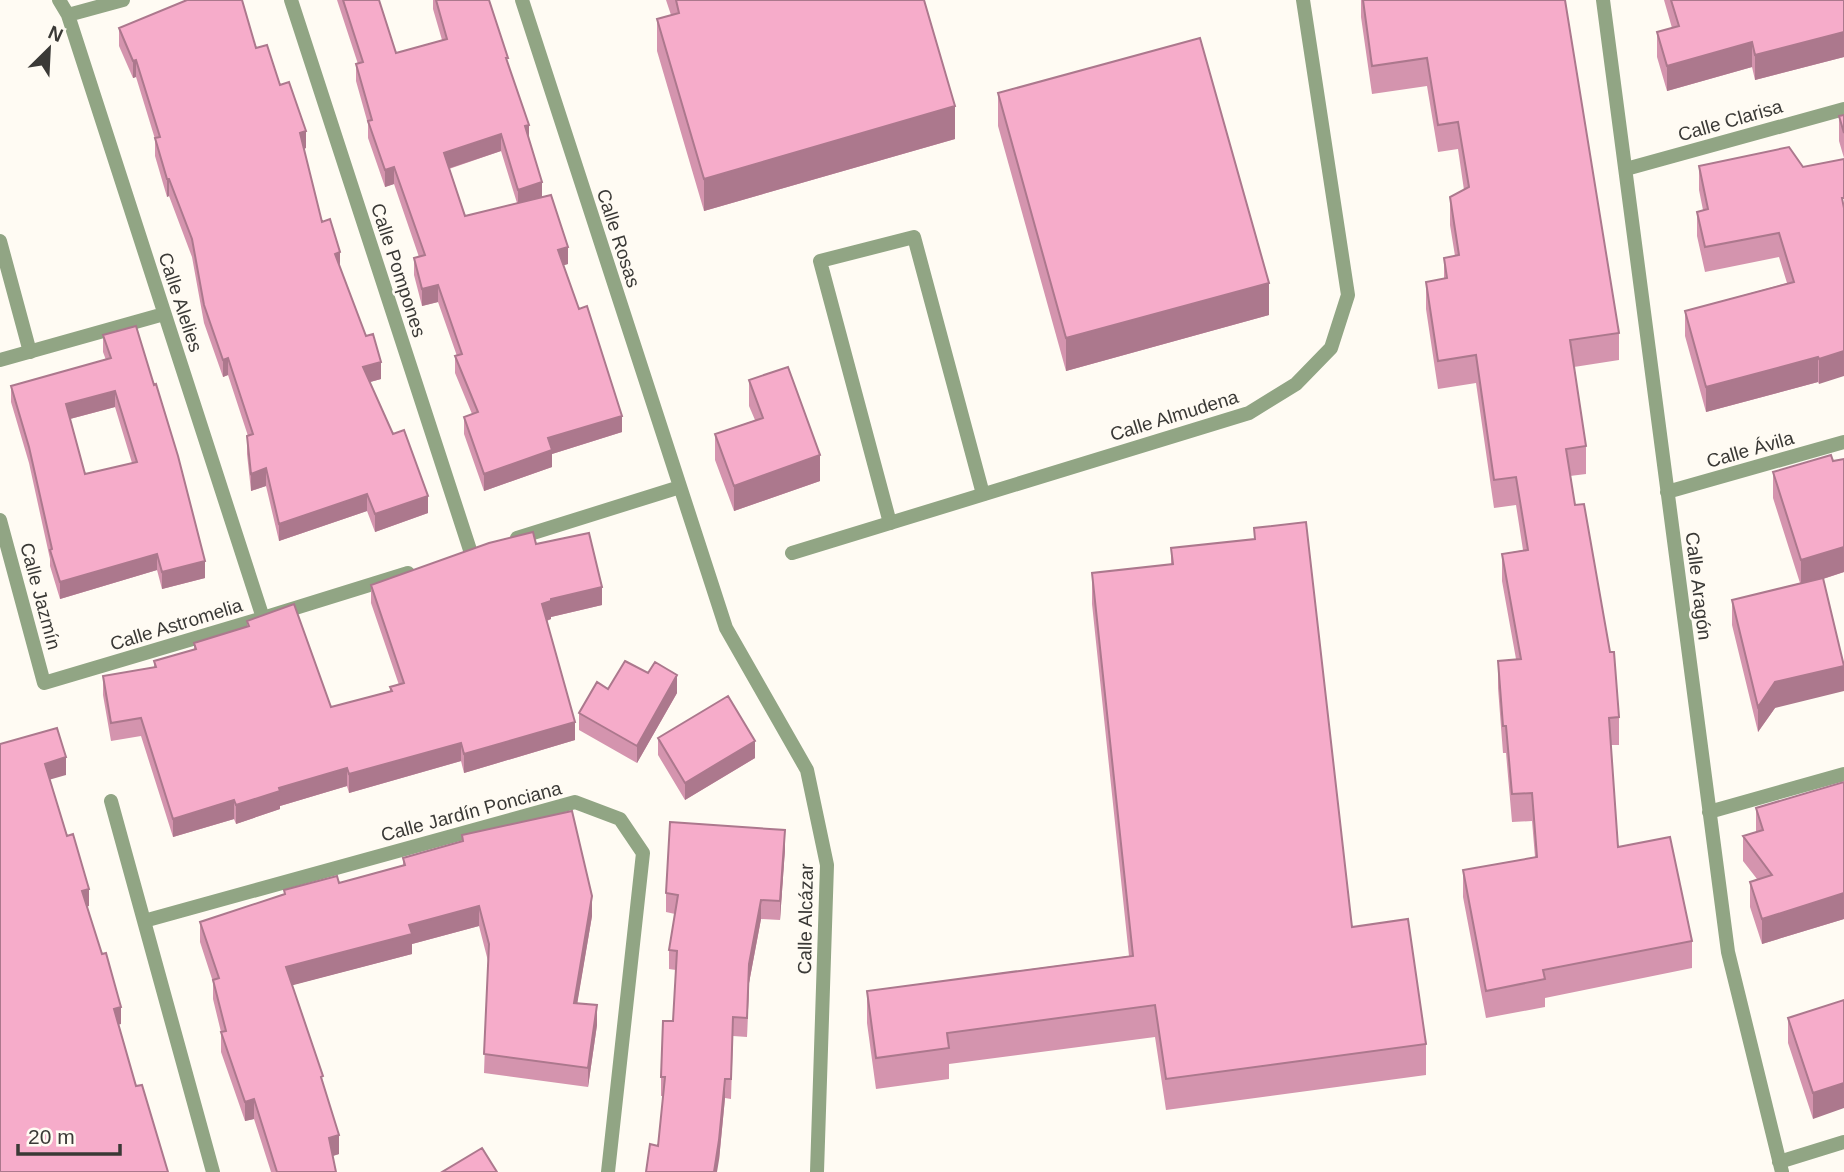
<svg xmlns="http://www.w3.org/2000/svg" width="1844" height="1172" viewBox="0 0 1844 1172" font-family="Arial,sans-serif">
  <rect width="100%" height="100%" fill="#fffbf3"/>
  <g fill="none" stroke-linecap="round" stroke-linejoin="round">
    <!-- lane -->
    <path stroke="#91a584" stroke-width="14" d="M0 241 30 352
      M890 523 820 261 914 237 983 494"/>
    <!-- street -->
    <path stroke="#91a584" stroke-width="14" d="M59 0 68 15 263 618
      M291 0 471 553
      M522 0 726 628 807 770 827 865 817 1172
      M1603 0 1728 952 1782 1172
      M68 15 123 0
      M1626 169 1844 109
      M0 360 164 314
      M1667 492 1844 442
      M0 520 44 683 263 618 408 573
      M517 538 680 487
      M792 553 1249 413 1296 384 1331 348 1348 295 1303 0
      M111 801 213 1172
      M1709 812 1844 774
      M144 921 575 802 620 819 643 853 608 1172
      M1779 1162 1844 1142"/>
  </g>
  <!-- wall -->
  <path fill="#d494ae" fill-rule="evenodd" d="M337 0H379L396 53 442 40 433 9V0H489L529 140 542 197 568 264 563 265 622 432 552 454V467L484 491 464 434V417L472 414 455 373V356H457L438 302 422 306 414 275V258L419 257 394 184 385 187 368 138V124L356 81V64H358ZM501 151 517 203 465 216 449 169Z
    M666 0H924L955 139 704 211 657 51V19L671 15Z
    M1361 0H1565L1619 333V360L1574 367 1586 446V474L1570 476 1575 505 1619 717V745H1611L1618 847 1692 941V968L1545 998V1007L1486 1018 1463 897V870L1535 857 1532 821 1512 822 1506 753H1503L1498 688V661L1516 659 1502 581V554L1523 550 1516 505 1494 508 1476 383 1438 389 1426 309V282L1444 279V258L1455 256 1450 225V197L1464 190 1458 149 1438 152 1427 86 1372 94 1361 17Z
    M1664 0H1844V57L1755 80 1752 67 1667 91 1657 57V32L1672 28Z
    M119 28 256 48 280 85 306 148 304 149 322 222 340 268 381 379 370 382 428 513 375 532 367 511 279 541 266 486 251 491 247 454V436H248L228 375 223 377 204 323 192 257 169 196 167 197 155 156V139L136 77 133 78 119 46Z
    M998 93 1269 315 1066 371 998 126Z
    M1844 115V158L1839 141V116Z
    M1844 159 1819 384 1818 382 1706 412 1685 336V311L1787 283 1779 257 1705 272 1697 236V212L1703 210 1699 190V166L1803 167Z
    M103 335 205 578 162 589 157 570 60 599 50 566V559L29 463 11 402V386L106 360 103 352ZM115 407 132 463 85 474 70 419Z
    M749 380 820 481 734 511 715 460V434L755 420 749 406Z
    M1773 472 1844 572 1823 579 1775 708 1758 732 1732 625V600L1800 583 1773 498Z
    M1254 528 1352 927 1426 1044V1075L1166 1110 1155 1037 949 1064V1079L876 1089 867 1023V991L1129 956 1092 604V573L1171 565V548L1254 539Z
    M536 544 602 605 551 617V619L547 621 575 740 464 773 461 761 349 793 347 786 280 806V809L236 824 234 819 173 837 141 736 111 741 103 695V676L154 667V661L194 650V643L247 627V621L331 707 390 691V687L399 685 371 603V585Z
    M608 689 677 693 637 763 579 730V713Z
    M658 738 755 758 685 800 658 755Z
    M1844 782V919L1762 944 1750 907V882L1757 879 1743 861V836L1756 832V808Z
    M462 835 592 916 577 1003 597 1025 588 1087 484 1073 488 961 479 926 412 944V954L292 985 323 1085 339 1154 333 1156 336 1172H271L254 1119 245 1121 221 1052V1032L213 999V982L200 942V922L284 894V890L339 883 403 866V858L462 842Z
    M785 849 780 920 761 919 749 983 747 1037 733 1036 731 1099 725 1098 719 1160 658 1146 663 1096H661V1077L673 1021 676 970 669 969V950L675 914 666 912V893Z
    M1844 1000 1813 1119 1788 1043V1018Z"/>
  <!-- shaded-wall -->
  <path fill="#ac788d" d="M1844 32V57L1755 80V55Z
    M1752 42V67L1667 91V66Z
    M136 60V77L133 78V61Z
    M955 106V139L704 211V179Z
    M529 125V141L525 126Z
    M306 131V148L300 150V133Z
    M501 134V151L444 170V153Z
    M394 167V184L385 187V170Z
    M167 179H169V196L167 197Z
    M542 182V199L518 206V190Z
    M568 247V264L558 267V250Z
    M340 252V270L335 254Z
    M1269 283V315L1066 371V338Z
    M438 285V302L422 306V289Z
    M1844 351V376L1819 384V359Z
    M1818 357V382L1706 412V387Z
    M228 358V375L223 377V360Z
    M381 362V379L363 384V367Z
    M115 391V407L66 420V404Z
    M622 416V432L552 454V467L484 491V474L548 438Z
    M820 455V481L734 511V486Z
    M266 468V486L251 491V474Z
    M367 494V511L279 541V524Z
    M428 496V513L375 532V514Z
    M1844 547V572L1801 586V560Z
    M157 554V570L60 599V582Z
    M205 561V578L162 589V572Z
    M602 587V605L551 617V619L542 622V604L551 599Z
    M1844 666V691L1775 708 1758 732V707L1775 682Z
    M677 675V693L637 763V746Z
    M575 722V740L464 773V754Z
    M755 741V758L685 800V783Z
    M461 743V761L349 793V774Z
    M66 757V775L45 781V764Z
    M347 768V786L280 806V809L236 824V805L279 788Z
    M234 800V819L173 837V819Z
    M785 830V849L780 920V901Z
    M89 889V906L82 908V891Z
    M1844 893V919L1762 944V919Z
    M592 896V916L574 1023V1003Z
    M761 900V919L749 983 747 1037 749 964Z
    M479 906V926L412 944V954L286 987V967L409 925Z
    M597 1005V1025L588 1087V1068Z
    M121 1007V1024L114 1026V1009Z
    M725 1079V1098L719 1160 717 1172H714Z
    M1844 1083V1108L1813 1119V1093Z
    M254 1099V1119L245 1121V1102Z
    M339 1135V1154L329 1157V1138Z"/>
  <!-- building -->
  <path fill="#f6acca" stroke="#ac788d" stroke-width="2" fill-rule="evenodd" d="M187 0H242L256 48 267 45 280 85 289 82 306 131 300 133 322 222 330 219 340 252 335 254 366 336 373 334 381 362 363 367 393 434 404 430 428 496 375 514 367 494 279 524 266 468 251 474 247 436 253 434 228 358 223 360 204 305 192 239 169 179H167L155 138 160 137 136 60 133 61 119 28Z
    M343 0H379L396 53 447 39 436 0H489L508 58H506L529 125 525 126 542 182 518 190 501 134 444 153 465 216 551 195 568 247 558 250 579 309 587 306 622 416 548 438 552 450 484 474 464 417 478 412 455 356 462 354 438 285 422 289 414 258 425 255 394 167 385 170 368 121 372 120 356 64 363 62Z
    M676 0H924L955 106 704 179 657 19 679 13Z
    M1363 0H1565L1619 333 1570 340 1586 446 1566 449 1575 505 1584 504 1610 652H1614L1619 717 1609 718 1618 847 1670 837 1692 941 1543 970 1545 979 1486 991 1463 870 1537 857 1532 793 1512 794 1506 726H1503L1498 661 1521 659 1502 554 1528 550 1516 477 1494 480 1476 355 1438 361 1426 282 1447 278 1444 258 1459 255 1450 197 1469 187 1458 122 1438 125 1427 58 1372 66Z
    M1671 0H1844V32L1755 55 1752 42 1667 66 1657 32 1679 26Z
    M1200 38 1269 283 1066 338 998 93Z
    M1844 115V133L1839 116Z
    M1789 147 1803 167 1844 159V198H1842L1844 208V351L1819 359 1818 357 1706 387 1685 311 1794 282 1779 233 1705 247 1697 212 1708 209 1699 166Z
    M136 326 154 385 156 384 178 456 205 561 162 572 157 554 60 582 50 550 52 549 29 447 11 386 111 358 103 335ZM115 391 137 462 85 474 66 404Z
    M788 367 820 455 734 486 715 434 763 418 749 380Z
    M1831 455 1833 461 1844 459V547L1801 560 1773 472Z
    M1306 522 1352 927 1408 919 1426 1044 1166 1079 1155 1005 947 1033 949 1048 876 1058 867 991 1133 956 1092 573 1173 564 1171 548 1255 539 1254 528Z
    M533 532 536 544 589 533 602 587 551 599V601L542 604 575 722 464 754 461 743 349 774 347 768 279 788 280 791 236 805 234 800 173 819 141 718 111 723 103 676 156 667 154 661 196 649 194 643 249 626 247 621 294 604 331 707 392 691 390 687 404 683 371 585 489 543Z
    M1823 578 1844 666 1775 682 1758 707 1732 600Z
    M625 661 648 673 655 662 677 675 637 746 579 713 597 682 608 689Z
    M728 696 755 741 685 783 658 738Z
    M57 728 66 757 45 764 67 836 73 834 89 889 82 891 102 954 106 953 121 1007 114 1009 136 1086 142 1085 168 1172H0V744Z
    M1844 782V893L1762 919 1750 882 1772 875 1743 836 1763 830 1756 808Z
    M572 811 592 896 574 1003 597 1005 588 1068 484 1054 489 944 479 906 409 925 412 934 286 967 323 1076 321 1077 339 1135 329 1138 336 1172H277L254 1099 245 1102 221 1032 226 1031 213 980 219 978 200 922 285 894 284 890 337 876 339 883 405 865 403 858 463 841 462 835Z
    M670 822 785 830 780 901 761 900 749 964 747 1018 733 1017 731 1079H725L719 1140 714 1172H646L650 1144 658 1146 665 1077H661L663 1021H673L677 951 669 950 678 895 666 893Z
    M1844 1000V1083L1813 1093 1788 1018Z
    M482 1148 497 1172H442Z"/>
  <g text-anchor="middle" stroke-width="5" stroke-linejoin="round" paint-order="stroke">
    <!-- street labels -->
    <g font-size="19" fill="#3a3936" stroke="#fffbf3">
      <text transform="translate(1730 120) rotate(-16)" y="7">Calle Clarisa</text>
      <text transform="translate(619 238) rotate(72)" y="7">Calle Rosas</text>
      <text transform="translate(399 270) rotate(72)" y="7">Calle Pompones</text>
      <text transform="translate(181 302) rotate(72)" y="7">Calle Alelies</text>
      <text transform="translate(1174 415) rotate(-17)" y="7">Calle Almudena</text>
      <text transform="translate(1750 449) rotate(-16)" y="7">Calle Ávila</text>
      <text transform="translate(1699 586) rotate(83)" y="7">Calle Aragón</text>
      <text transform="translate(41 596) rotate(75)" y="7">Calle Jazmín</text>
      <text transform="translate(176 624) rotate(-17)" y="7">Calle Astromelia</text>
      <text transform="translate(471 811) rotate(-15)" y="7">Calle Jardín Ponciana</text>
      <text transform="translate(805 919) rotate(-89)" y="7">Calle Alcázar</text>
    </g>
  </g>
  <!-- north arrow -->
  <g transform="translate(49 49) rotate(24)" stroke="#fffbf3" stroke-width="5" paint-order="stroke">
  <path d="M0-5L12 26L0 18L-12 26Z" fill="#3a3936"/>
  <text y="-10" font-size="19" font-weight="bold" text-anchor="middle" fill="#3a3936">N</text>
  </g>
  <!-- scale -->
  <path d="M18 1144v10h102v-10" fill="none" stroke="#3a3936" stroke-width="3.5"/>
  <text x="28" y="1144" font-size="21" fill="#3a3936" stroke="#fffbf3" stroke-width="5" paint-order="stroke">20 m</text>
</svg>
